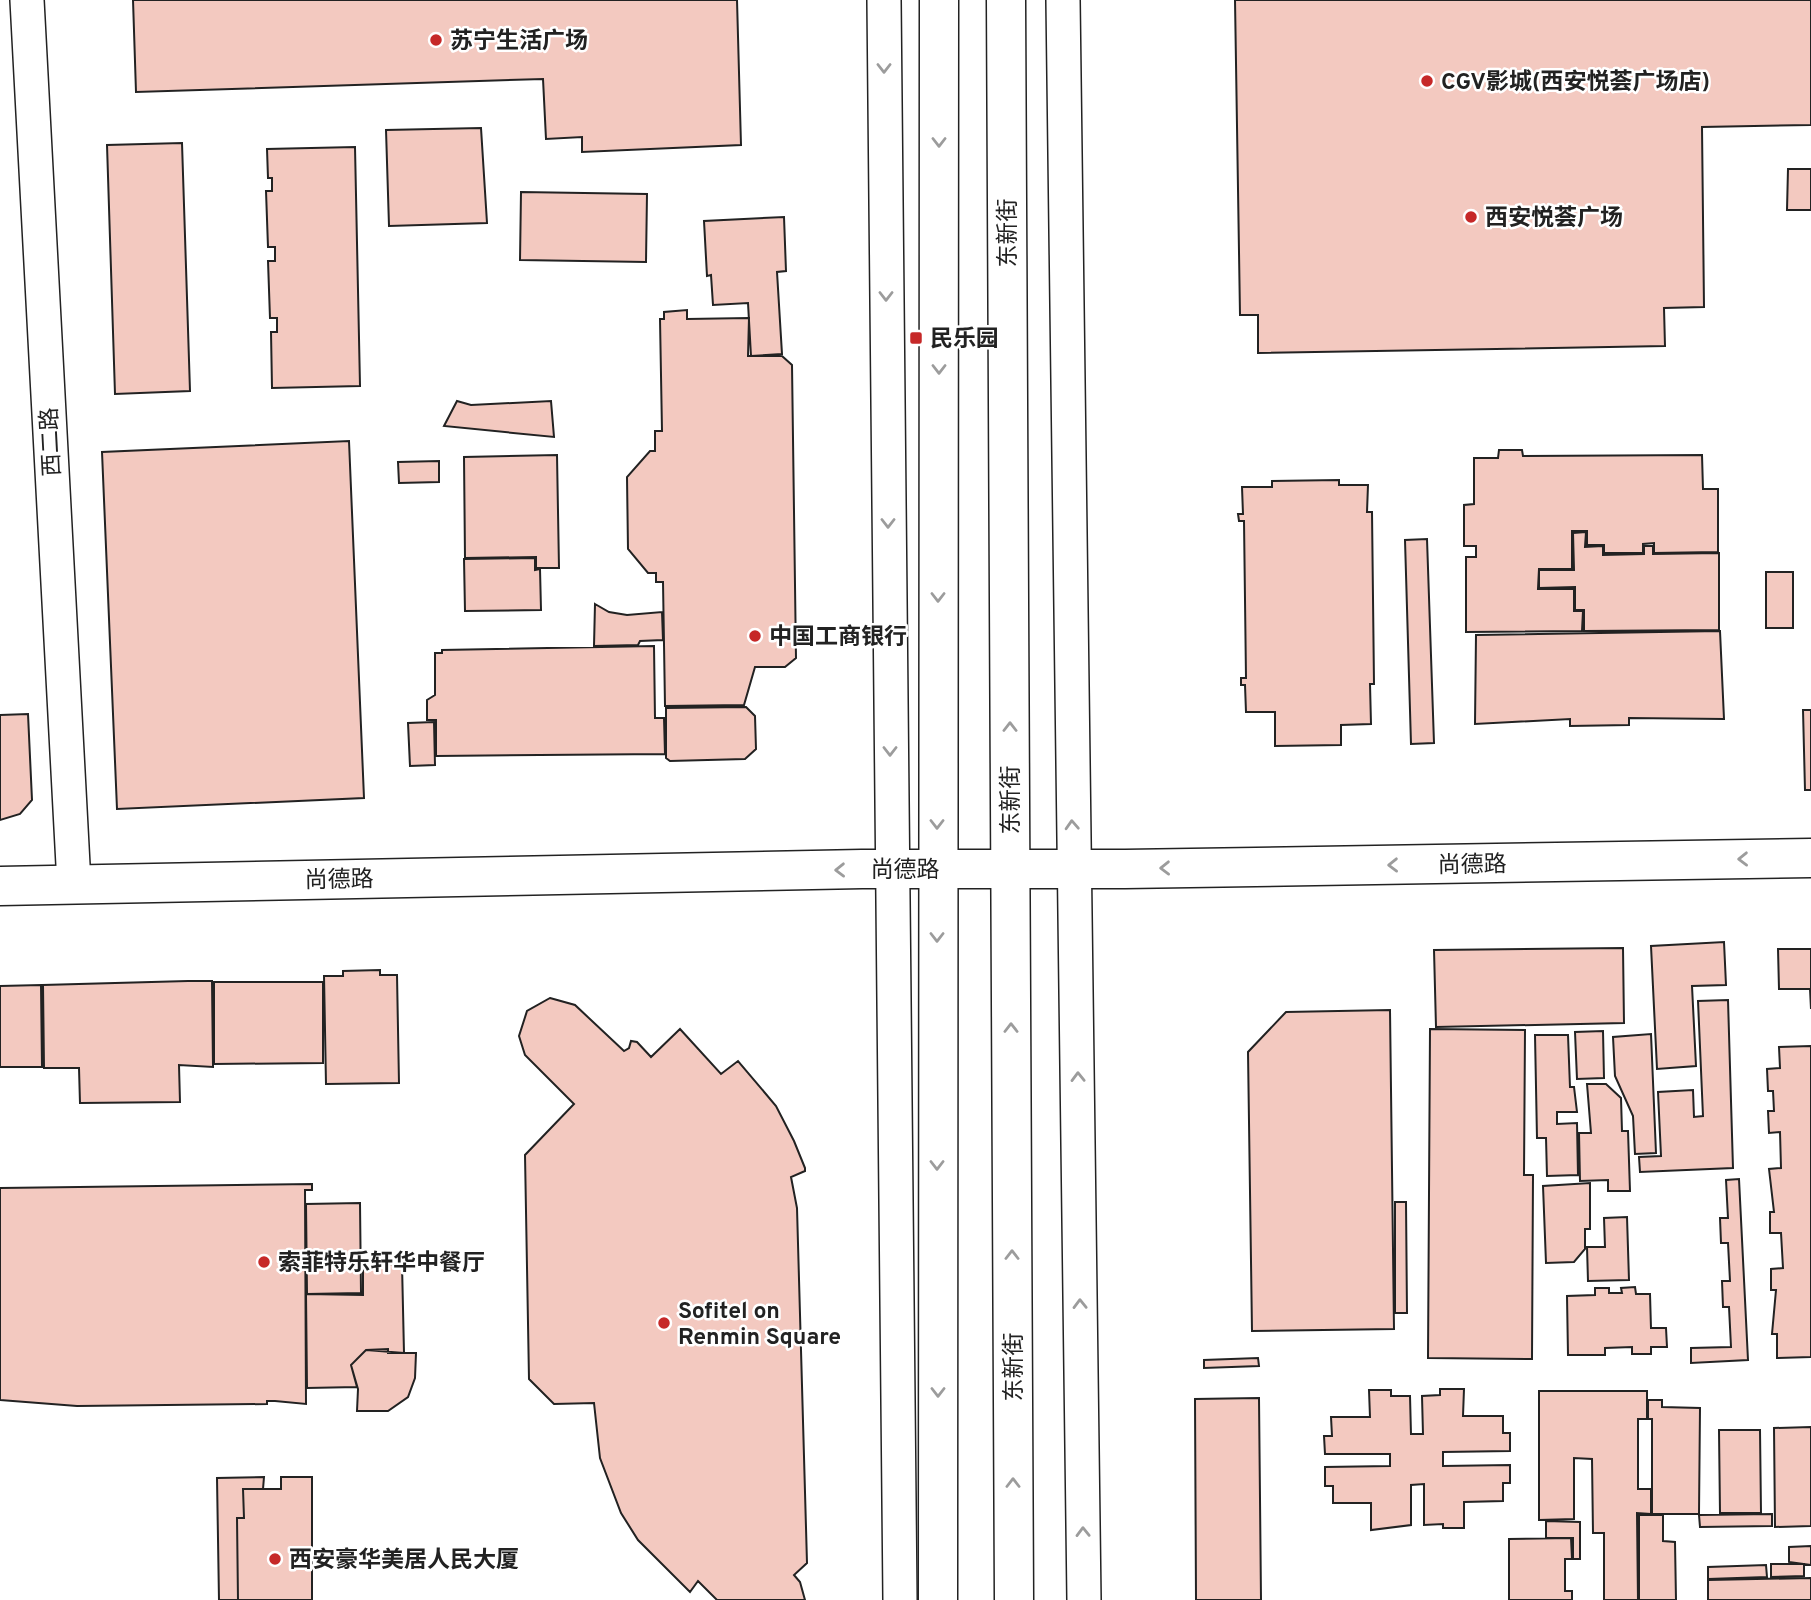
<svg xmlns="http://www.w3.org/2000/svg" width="1811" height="1600" viewBox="0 0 1811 1600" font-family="Overpass,'Noto Sans SC',sans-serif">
  <rect width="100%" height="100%" fill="#fff"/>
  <!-- building -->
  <path fill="#f3c9c0" stroke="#222" stroke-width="2" d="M133 0H737L741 145 582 152V137L546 139 543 79 136 92Z
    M1235 0H1811V125L1702 127 1704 307 1664 308 1665 346 1258 353V315H1240Z
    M481 128 487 223 389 226 386 130Z
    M182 143 190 391 115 394 107 145Z
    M355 147 360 386 272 388 271 332H277V318H270L268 261H275V247H268L266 191H272V178H268L267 149Z
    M1788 169H1811V210H1787Z
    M521 192 647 194 646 262 520 260Z
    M784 217 786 271 777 272 782 354 751 356 748 303 713 305 711 275 707 276 704 221Z
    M687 310V319L749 318 748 356H782L792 365 796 658 785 667H755L744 705 665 706 663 582H656V573H648L628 549 627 477 650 451H655V431H662L660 319H664V312Z
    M457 401 471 405 551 401 554 437 444 426Z
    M349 441 364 798 117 809 102 452Z
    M1499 450H1522L1523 456 1702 455 1703 489H1718V552L1654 553V543L1643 544V553H1604V545H1587V531H1572V569H1539L1538 589H1574V611H1583L1582 631 1466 632V557H1476V546H1464V505L1474 504V458H1498Z
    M557 455 559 568H536V557L465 558 464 457Z
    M439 461V482L399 483 398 462Z
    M1339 480V485H1368L1367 512H1372L1374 684H1370L1371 724 1341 725V745L1275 746V712H1246L1245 685H1241V678H1246L1244 521H1239L1238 514H1243L1242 487H1272V481Z
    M1586 532 1585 547 1603 546V555L1644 554V546H1653V554L1719 553V630L1584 631V610H1575V587L1539 588V570H1574L1573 533Z
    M1427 539 1434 743 1411 744 1405 540Z
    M535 558V570L540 569 541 610 465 611 464 559Z
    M1766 572H1793V628H1766Z
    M595 604 609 612 627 615 662 612 663 640 640 641 638 645 594 646Z
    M1720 631 1724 719 1629 718V725L1570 726V719L1475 724 1476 635Z
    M654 646 655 718H664L665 754 436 756V720H427V700L435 695V653H442V650Z
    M746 707 755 716 756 749 745 759 670 761 666 758V708Z
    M1803 710H1811V790H1805Z
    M28 714 32 800 20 814 0 820V715Z
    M434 722 435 765 410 766 408 723Z
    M1724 942 1726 985 1692 986 1696 1066 1657 1069 1651 946Z
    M1623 948 1624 1023 1436 1027 1434 950Z
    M1778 949H1811V1009L1810 989H1779Z
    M380 970V975H397L399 1083 326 1084 324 976H343V971Z
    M188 981H212L213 1067 179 1065 180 1102 80 1103 79 1068H44L43 985Z
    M214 982H323V1063L214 1064Z
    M41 985 42 1067H0V986Z
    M550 998 575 1005 624 1051 629 1048 631 1041 637 1042 651 1057 680 1029 721 1074 738 1061 776 1106 794 1141 805 1168V1171L791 1177 797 1208 807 1563 794 1575 800 1582 805 1600H717L698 1581 690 1592 638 1540 621 1513 600 1458 594 1403 554 1404 529 1379 525 1155 574 1104 525 1055 519 1036 527 1011Z
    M1728 1000 1733 1168 1640 1172 1639 1157 1661 1156 1658 1092 1693 1090 1694 1117 1703 1116 1698 1001Z
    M1390 1010 1394 1329 1252 1331 1248 1052 1286 1012Z
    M1430 1029 1525 1030 1524 1175H1533L1532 1359 1428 1358Z
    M1603 1031 1604 1078 1577 1079 1575 1032Z
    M1651 1034 1656 1153 1635 1154 1633 1116 1615 1076 1613 1037Z
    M1535 1035H1568L1570 1087H1574L1577 1112H1557V1124L1577 1123 1578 1175 1547 1176 1546 1138H1537Z
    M1811 1046V1357L1777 1358V1334H1772L1776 1290H1771V1269L1783 1268 1781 1233H1770V1212H1774L1769 1169 1781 1168 1780 1132 1769 1133 1768 1111H1774L1773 1091H1768L1767 1069 1780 1068 1779 1047Z
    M1587 1084H1606L1621 1098 1622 1131H1628L1630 1191H1608V1180L1580 1181 1579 1133H1591Z
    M1739 1179 1748 1360 1691 1363V1348L1731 1347 1729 1307H1723L1722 1281H1730L1728 1243H1721L1720 1218H1728L1726 1180Z
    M1590 1183V1229H1585V1249L1574 1262 1546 1263 1543 1186Z
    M312 1184V1190H305L306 1404 275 1401H267V1404L77 1406 0 1400V1188Z
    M1395 1202H1406L1407 1313H1395Z
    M360 1203 361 1293 307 1294 306 1204Z
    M1627 1217 1629 1280 1588 1281 1587 1247H1605L1604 1218Z
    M402 1264 404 1353 366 1350 351 1365 357 1387 307 1388 306 1294 363 1295V1265Z
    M1635 1287 1636 1294H1650L1651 1328H1666L1667 1347H1651V1354H1632V1347L1605 1348V1355H1568L1567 1296 1595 1295V1288H1609V1293H1622L1621 1288Z
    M388 1349V1353H416L415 1378 408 1397 388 1411H357L358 1389 351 1365 366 1350Z
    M1258 1358 1259 1366 1204 1368V1360Z
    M1440 1389H1464L1463 1416H1503V1433H1510V1451L1443 1452V1466L1510 1465V1483H1503V1501L1464 1502V1528H1443V1524L1424 1525V1484L1411 1485V1525L1371 1530V1503H1333V1486H1325V1467L1390 1466V1454H1325L1324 1436H1332L1331 1417H1370L1369 1390H1391V1396H1410L1411 1434H1423L1422 1396 1440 1395Z
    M1539 1391H1647V1419H1638V1489H1651V1514L1637 1513 1638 1600H1604V1533H1593L1592 1459 1574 1458V1519L1539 1520Z
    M1259 1398 1261 1600H1196L1195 1399Z
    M1648 1400H1662V1407L1700 1408 1699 1514H1652V1419H1648Z
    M1811 1427V1526L1775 1527 1774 1428Z
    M1719 1430H1760L1761 1513H1720Z
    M264 1477 263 1489H243L244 1518H237L238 1600H219L217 1478Z
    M281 1477H312V1600H238L237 1518H244L243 1489H281Z
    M1772 1514V1526L1700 1527 1699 1515Z
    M1639 1515H1663V1541L1675 1542 1676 1600H1639Z
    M1546 1521 1580 1522V1559H1573V1538H1546Z
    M1571 1538 1572 1559H1565V1591H1572V1600H1509V1539Z
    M1811 1546V1565L1789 1562V1547Z
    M1771 1564H1804V1576L1771 1577Z
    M1766 1565 1767 1577 1708 1579V1567Z
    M1811 1578V1600H1708V1580Z"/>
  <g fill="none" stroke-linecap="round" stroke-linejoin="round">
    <!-- minor casing -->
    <g stroke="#222" stroke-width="36">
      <path id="minor" d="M27 0 74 884
        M884 0 900 1600
        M1063 0 1084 1600"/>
    </g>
    <!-- tertiary casing -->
    <g stroke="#222" stroke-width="41">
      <path id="tertiary" d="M0 886 862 869H1125L1811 858"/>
    </g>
    <!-- secondary casing -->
    <g stroke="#222" stroke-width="41">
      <path id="secondary" d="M1006 0 1014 1600
        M938 1600 939 0"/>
    </g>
    <!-- minor -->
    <use href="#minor" stroke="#fff" stroke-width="33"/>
    <!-- tertiary -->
    <use href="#tertiary" stroke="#fff" stroke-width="38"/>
    <!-- secondary -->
    <use href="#secondary" stroke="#fff" stroke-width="38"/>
  </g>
  <!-- one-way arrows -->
  <defs><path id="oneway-chevron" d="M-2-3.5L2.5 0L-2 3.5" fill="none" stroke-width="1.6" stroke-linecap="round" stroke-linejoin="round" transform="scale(1.75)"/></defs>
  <g stroke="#9c9c9c">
    <use href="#oneway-chevron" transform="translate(884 68) rotate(90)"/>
    <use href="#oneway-chevron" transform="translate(939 142) rotate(90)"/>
    <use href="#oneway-chevron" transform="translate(886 296) rotate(90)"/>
    <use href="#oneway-chevron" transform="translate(939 369) rotate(90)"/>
    <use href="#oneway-chevron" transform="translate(888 523) rotate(90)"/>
    <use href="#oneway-chevron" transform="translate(938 597) rotate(90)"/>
    <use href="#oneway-chevron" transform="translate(1010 727) rotate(-90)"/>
    <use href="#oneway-chevron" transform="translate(890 751) rotate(90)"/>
    <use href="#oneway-chevron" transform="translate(937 824) rotate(90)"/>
    <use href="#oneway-chevron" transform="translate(1072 825) rotate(-93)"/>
    <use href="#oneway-chevron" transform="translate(1743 859) rotate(179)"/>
    <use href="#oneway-chevron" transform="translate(1393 865) rotate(179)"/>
    <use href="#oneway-chevron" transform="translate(1165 868) rotate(179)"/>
    <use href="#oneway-chevron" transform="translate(840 870) rotate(179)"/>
    <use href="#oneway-chevron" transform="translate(937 937) rotate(90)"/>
    <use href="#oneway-chevron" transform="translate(1011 1028) rotate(-90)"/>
    <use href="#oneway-chevron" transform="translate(1078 1077) rotate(-91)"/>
    <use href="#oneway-chevron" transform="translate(937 1165) rotate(90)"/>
    <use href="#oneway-chevron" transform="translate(1012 1255) rotate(-90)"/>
    <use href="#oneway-chevron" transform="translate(1080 1304) rotate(-91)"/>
    <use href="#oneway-chevron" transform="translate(938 1392) rotate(90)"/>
    <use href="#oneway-chevron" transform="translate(1013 1483) rotate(-90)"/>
    <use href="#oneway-chevron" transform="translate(1083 1532) rotate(-91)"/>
  </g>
  <!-- markers -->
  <g fill="#c62828" stroke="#fff" stroke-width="2.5">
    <circle cx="436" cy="40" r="7"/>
    <circle cx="1427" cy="81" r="7"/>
    <circle cx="1471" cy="217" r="7"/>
    <rect x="909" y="331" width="14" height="14" rx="3.5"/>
    <circle cx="755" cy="636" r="7"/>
    <circle cx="264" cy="1262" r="7"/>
    <circle cx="664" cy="1323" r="7"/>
    <circle cx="275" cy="1559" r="7"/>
  </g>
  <g text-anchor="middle" stroke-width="5" stroke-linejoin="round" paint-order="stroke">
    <!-- poi labels -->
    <g font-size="23" font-weight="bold" fill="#222" stroke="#fff" text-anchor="start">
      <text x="450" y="48">苏宁生活广场</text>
      <text x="1441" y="89">CGV影城(西安悦荟广场店)</text>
      <text x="1485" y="225">西安悦荟广场</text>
      <text x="930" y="346">民乐园</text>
      <text x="769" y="644">中国工商银行</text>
      <text x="278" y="1270">索菲特乐轩华中餐厅</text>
      <text x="678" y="1318">Sofitel on<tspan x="678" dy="26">Renmin Square</tspan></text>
      <text x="289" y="1567">西安豪华美居人民大厦</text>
    </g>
    <!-- street labels -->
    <g font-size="23" fill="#222" stroke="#fff">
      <text transform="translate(1007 233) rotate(-90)" y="8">东新街</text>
      <text transform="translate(50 442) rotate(-93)" y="8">西二路</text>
      <text transform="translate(1010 800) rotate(-90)" y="8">东新街</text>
      <text transform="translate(1472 864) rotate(-1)" y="8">尚德路</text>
      <text x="905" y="877">尚德路</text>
      <text transform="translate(339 879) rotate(-1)" y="8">尚德路</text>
      <text transform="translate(1013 1367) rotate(-90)" y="8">东新街</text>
    </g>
  </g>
</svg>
